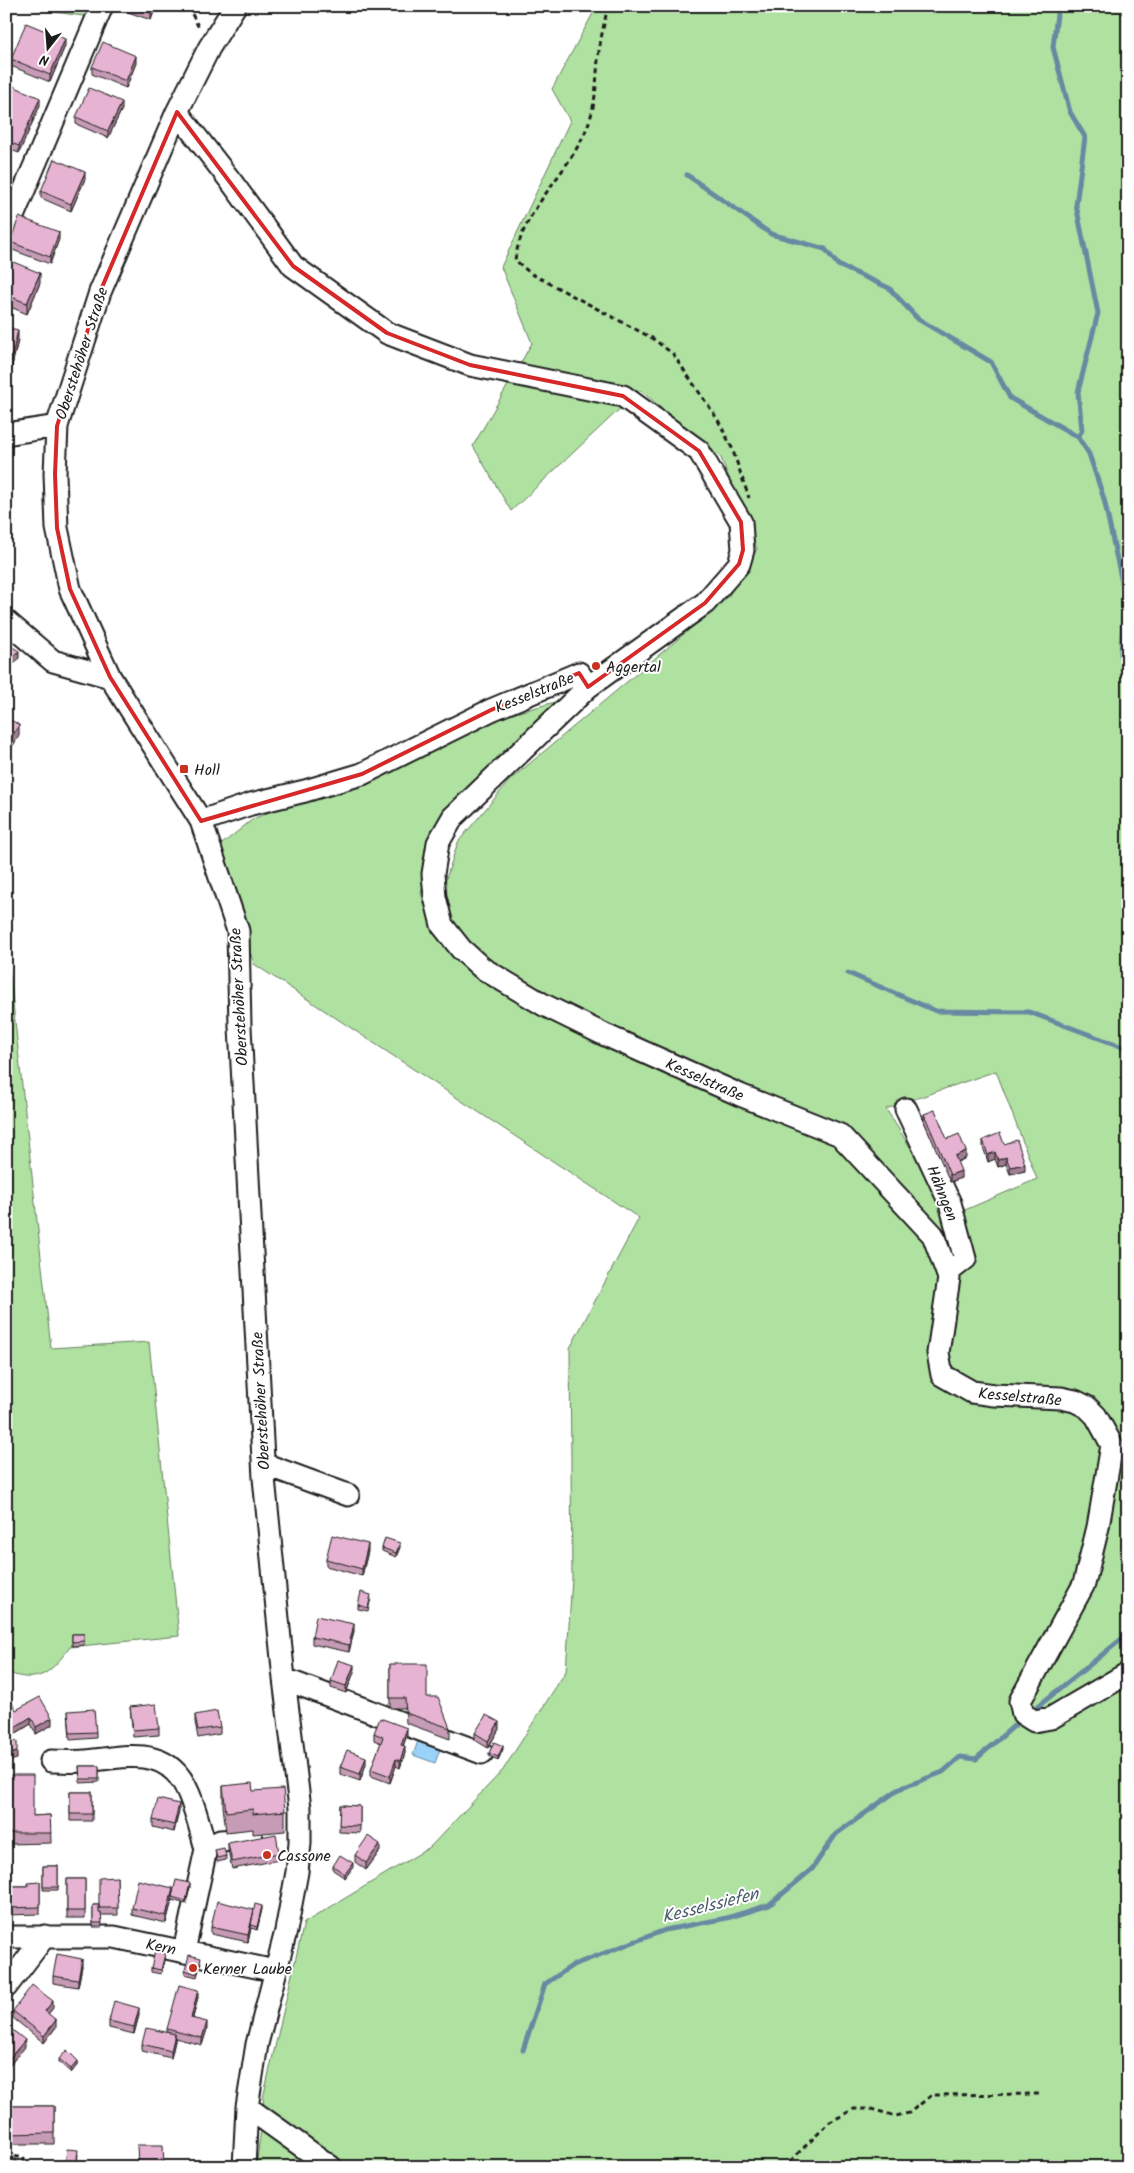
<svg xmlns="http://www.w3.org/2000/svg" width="1134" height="2173" viewBox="0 0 1134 2173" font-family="Kalam,sans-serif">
  <rect width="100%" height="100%" fill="#fff"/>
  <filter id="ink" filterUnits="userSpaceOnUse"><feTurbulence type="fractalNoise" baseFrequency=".02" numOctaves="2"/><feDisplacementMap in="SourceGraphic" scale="10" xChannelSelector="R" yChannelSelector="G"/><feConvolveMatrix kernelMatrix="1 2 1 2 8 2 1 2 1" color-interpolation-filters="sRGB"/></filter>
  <g filter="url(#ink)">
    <!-- green -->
    <path fill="#afe1a1" stroke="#667e5e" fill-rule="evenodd" d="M12 6H94L90 17Z
      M597 6H1128V2167H256L264 2107 263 2098 304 1923 430 1847 503 1770 566 1671 572 1578 570 1348 639 1218 254 964 217 848 253 819 466 727 569 698 439 830 421 893 437 932 466 966 498 991 553 1022 673 1079 684 1062 545 994 488 961 466 940 448 916 444 885 458 842 510 780 728 597 757 549 721 458 640 390 511 511 473 446 532 343 501 267 570 121 552 89ZM996 1071 1037 1179 965 1210 941 1196 886 1109Z
      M6 964 9 967 51 1348 149 1342 179 1636 70 1647C50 1673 40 1685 6 1672Z"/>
    <!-- water -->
    <path fill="#9ad2f9" stroke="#6889a1" d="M418 1741 440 1749 435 1763 413 1755Z"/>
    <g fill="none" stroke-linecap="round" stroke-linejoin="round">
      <!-- stream -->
      <path stroke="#6889a1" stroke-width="5" d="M1058 6 1053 47 1070 112 1085 137 1076 205 1098 313 1078 392 1082 430 1078 437
        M687 175 771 234 825 249 838 265 889 288 918 319 991 362 1010 398 1078 437 1089 454 1104 499 1124 592 1121 655 1128 670
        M848 973 936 1011 1029 1012 1128 1049
        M1037 1707 1128 1634
        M523 2050 545 1984 573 1965 665 1930 727 1918 769 1905 812 1869 836 1834 899 1789 943 1772 960 1757 976 1759 1015 1725"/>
      <!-- minor casing -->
      <g stroke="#1c1c1c" stroke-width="25">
        <path id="minor" d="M235 6 209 48 177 112 100 292 57 426 55 474 57 528 70 589 110 677 201 821 238 931 240 1027 264 1478 284 1679 300 1808V1843L297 1872 286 1931 257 2044 247 2107 244 2167
          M177 112 233 184 293 266 387 333 470 365 623 396 699 451 741 522 743 550 739 564 705 603 588 687
          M6 233 102 6
          M6 434 57 426
          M6 621 53 661 110 677
          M201 821 251 804 305 791 362 774 491 710 579 673 588 687 453 817 438 843 433 874 435 897 442 925 461 949 482 968 544 1005 603 1034 740 1095 840 1135 933 1235 949 1278 938 1353 942 1375 972 1392 994 1395 1061 1398 1075 1401 1087 1407 1096 1416 1112 1445 1098 1527 1084 1584 1020 1701 1023 1714 1034 1721 1051 1718 1128 1673
          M906 1109 950 1203 965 1259 947 1273
          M264 1464 348 1495
          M284 1679 482 1753
          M51 1761C63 1761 75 1762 86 1761 127 1757 169 1744 189 1794 196 1811 201 1831 206 1849
          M6 1937H114L275 1971
          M184 1951 206 1849 220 1841 252 1839
          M6 1987 45 1936
          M247 2107 331 2167"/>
      </g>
      <!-- path -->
      <path stroke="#1c1c1c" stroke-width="3" stroke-dasharray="5 4" stroke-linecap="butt" d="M188 6 200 30
        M608 6C604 24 600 41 598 59 596 84 596 107 586 130 567 175 522 210 515 260L530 273 652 338 673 354 718 420 732 448 749 498
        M6 2155 24 2158V2167
        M784 2167 830 2122 854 2109H871L896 2116 909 2113 932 2095 1041 2094"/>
      <!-- minor -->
      <use href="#minor" stroke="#fff" stroke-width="21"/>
    </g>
    <!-- wall -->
    <path fill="#c69bb5" stroke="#1c1c1c" d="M122 6H156L151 20 122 10Z
      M65 46 50 82 11 66V59Z
      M136 63 126 88 92 74V67Z
      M6 101 40 105 19 153 6 148Z
      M122 109 108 138 76 124V117Z
      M85 179 71 211 41 198V191Z
      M59 239 50 264 10 249V242Z
      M6 259 40 283 27 314 6 305Z
      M6 327 18 340 11 370 6 369Z
      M924 1114 947 1139 966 1158 957 1162 961 1178 950 1182 924 1121Z
      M983 1140 1004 1144 1025 1171 1010 1174 1006 1164 998 1167 995 1159 988 1162 983 1147Z
      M400 1547 396 1557 382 1551V1548Z
      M368 1551 362 1576 326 1566V1559Z
      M371 1598 368 1611 358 1609V1605Z
      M354 1631 349 1652 312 1644V1637Z
      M72 1634H84V1645L72 1646Z
      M390 1664 427 1697 450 1728V1739L406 1723 405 1708H390Z
      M354 1672 346 1693 331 1688V1681Z
      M6 1702 16 1710 52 1725 36 1734 31 1724 10 1737 6 1730Z
      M130 1707 159 1728V1735L133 1737Z
      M68 1711 96 1732V1738L70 1740Z
      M195 1715 220 1727V1734L198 1738 195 1722Z
      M499 1729 488 1748 475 1740V1733Z
      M374 1733 407 1735 403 1746 405 1753 400 1768 396 1766 390 1783 371 1776V1769L381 1743 374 1740Z
      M503 1749 498 1760 489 1756V1753Z
      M366 1764 360 1781 340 1774V1767Z
      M79 1766H99V1782L80 1783Z
      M7 1775 33 1816 50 1815 51 1843 8 1844Z
      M223 1786 253 1791 285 1811V1831L253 1834V1829L226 1832 223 1806Z
      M70 1792H92V1821H70Z
      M340 1805 360 1806V1833L339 1832Z
      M179 1811 174 1832 153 1827V1820Z
      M228 1843 279 1853V1860L232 1869 228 1850Z
      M215 1850 226 1856V1860L217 1862Z
      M380 1851 366 1870 355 1862V1855Z
      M43 1866H58V1890H43Z
      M333 1866 353 1867 345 1878 333 1870Z
      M117 1877 118 1915H101L102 1927H93V1905H99Z
      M67 1879H85V1918H67Z
      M40 1882V1914L7 1915V1886H28Z
      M190 1887 186 1904 172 1900 166 1923 132 1915V1908L173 1891Z
      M262 1909 257 1930 251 1928 248 1942 211 1934V1927L254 1910Z
      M165 1957 161 1974 151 1972V1968Z
      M201 1962 197 1977 185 1974V1970Z
      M82 1966 78 1987 53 1983V1976Z
      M198 1997 193 2018 207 2029 202 2045 175 2038V2041L171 2058 142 2051V2044L167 2033V2029Z
      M53 2008 48 2014 56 2027 44 2043 13 2018V2011Z
      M139 2015 134 2034 109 2028V2021Z
      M6 2025 25 2047 8 2067 6 2066Z
      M59 2059 78 2064 71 2073 59 2062Z
      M6 2106H54V2144H6Z
      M78 2154 77 2167H65V2164Z"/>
    <!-- shaded-wall -->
    <path fill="#a17e93" stroke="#1c1c1c" d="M154 6H156L151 20V13Z
      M65 39V46L50 82V75Z
      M136 56V63L126 88V81Z
      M40 98V105L19 153V146Z
      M122 102V109L108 138V131Z
      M85 172V179L71 211V204Z
      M59 232V239L50 264V257Z
      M40 273V283L27 314V303Z
      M18 330V340L11 370V360Z
      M19 651V658L6 673V666Z
      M19 725V736L6 757V746Z
      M966 1151V1158L955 1163V1156Z
      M995 1152V1159L988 1162V1155Z
      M1006 1157V1164L998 1167V1160Z
      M1025 1164V1171L1010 1174V1167Z
      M961 1171V1178L950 1182V1175Z
      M400 1543V1547L396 1557V1553Z
      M368 1544V1551L362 1576V1569Z
      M354 1624V1631L349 1652V1645Z
      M354 1665V1672L346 1693V1686Z
      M31 1717V1724L10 1737V1730Z
      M52 1718V1725L36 1734V1727Z
      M499 1722V1729L488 1748V1741Z
      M407 1728V1735L401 1752V1745Z
      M405 1746V1753L400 1768V1761Z
      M503 1746V1749L498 1760V1757Z
      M17 1752V1759L6 1762V1755Z
      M366 1757V1764L360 1781V1774Z
      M396 1759V1766L390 1783V1776Z
      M179 1804V1811L174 1832V1825Z
      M380 1844V1851L366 1870V1863Z
      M353 1863V1867L345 1878V1874Z
      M190 1883V1887L186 1904V1901Z
      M173 1888V1895L172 1897V1900L166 1923V1916Z
      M262 1906V1909L257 1930V1927Z
      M254 1910 251 1928 248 1942V1935Z
      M82 1959V1966L78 1987V1980Z
      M198 1990V1997L191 2025V2018Z
      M53 2001V2008L45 2018V2011Z
      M139 2008V2015L134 2034V2027Z
      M56 2020V2027L44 2043V2036Z
      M207 2022V2029L202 2045V2038Z
      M175 2034V2041L171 2058V2051Z
      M25 2040V2047L8 2067V2060Z
      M78 2061V2064L71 2073V2069Z"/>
    <!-- building -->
    <path fill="#e6b4d2" stroke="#1c1c1c" d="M132 6H154L151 13Z
      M26 23 65 39 50 75 11 59Z
      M103 42 136 56 126 81 92 67Z
      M13 86 40 98 19 146 6 141V101Z
      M89 88 122 102 108 131 76 117Z
      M54 159 85 172 71 204 41 191Z
      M19 217 59 232 50 257 10 242Z
      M6 259 40 273 27 303 6 295Z
      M6 327 18 330 11 360 6 359Z
      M6 643 19 651 6 666Z
      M6 717 19 725 6 746Z
      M935 1110 947 1139 959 1134 966 1151 955 1156 961 1171 950 1175 924 1114Z
      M1000 1133 1004 1144 1017 1140 1025 1164 1010 1167 1006 1157 998 1160 995 1152 988 1155 983 1140Z
      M332 1535 368 1544 362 1569 326 1559Z
      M385 1538 400 1543 396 1553 382 1548Z
      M361 1592 371 1595 368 1608 358 1605Z
      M316 1616 354 1624 349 1645 312 1637Z
      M72 1634H84V1641L72 1642Z
      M338 1660 354 1665 346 1686 331 1681Z
      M390 1664H427V1697H438L450 1728 406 1713 405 1698H390Z
      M40 1697 52 1718 36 1727 31 1717 10 1730 6 1723V1702L10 1699 16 1710Z
      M156 1704 159 1728 133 1730 130 1707Z
      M94 1709 96 1732 70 1733 68 1711Z
      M217 1711 220 1727 198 1730 195 1715Z
      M486 1715 499 1722 488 1741 475 1733Z
      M380 1718 407 1728 401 1745 405 1746 400 1761 396 1759 390 1776 371 1769 383 1737 374 1733Z
      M6 1739 17 1742V1752L6 1755Z
      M494 1742 503 1746 498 1757 489 1753Z
      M347 1750 366 1757 360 1774 340 1767Z
      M79 1766H99V1779H80Z
      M7 1775H33V1816L50 1815 51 1833H8Z
      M252 1783 253 1791 283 1789 285 1811 253 1814V1809L226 1812 223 1786Z
      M70 1792H92V1814H70Z
      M158 1799 179 1804 174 1825 153 1820Z
      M340 1805 360 1806V1826L339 1825Z
      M276 1834 279 1853 232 1862 228 1843Z
      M368 1836 380 1844 366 1863 355 1855Z
      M224 1848 226 1856 217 1858 215 1850Z
      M340 1855 353 1863 345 1874 333 1866Z
      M43 1866H58V1887H43Z
      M117 1877 118 1908H99V1878Z
      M67 1879H85V1911H67Z
      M138 1880 173 1888 166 1916 132 1908Z
      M176 1880 190 1883 186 1901 172 1897Z
      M40 1882V1907L7 1908V1886H28V1883Z
      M217 1901 254 1910 248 1935 211 1927Z
      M255 1904 262 1906 257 1927 251 1925Z
      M93 1905H99V1912H101L102 1923H93Z
      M155 1951 165 1954 161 1970 151 1968Z
      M57 1954 82 1959 78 1980 53 1976Z
      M189 1955 201 1958 197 1974 185 1970Z
      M32 1985 53 2001 45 2011 56 2020 44 2036 13 2011Z
      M179 1985 198 1990 191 2018 207 2022 202 2038 167 2029Z
      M114 2001 139 2008 134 2027 109 2021Z
      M6 2025 25 2040 8 2060 6 2059Z
      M146 2028 175 2034 171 2051 142 2044Z
      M67 2050 78 2061 71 2069 59 2059Z
      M6 2106H54V2133L6 2134Z
      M137 2145H163L164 2167H138Z
      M67 2149 78 2150 76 2165 65 2164Z
      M6 2157H16V2167H6Z"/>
  </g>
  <!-- marked area -->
  <path fill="none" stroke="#d62828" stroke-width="4" stroke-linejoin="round" d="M177 112 293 266 387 333 470 365 623 396 699 451 741 522 743 550 739 564 705 603 588 687 579 673 491 710 362 774 201 821 110 677 70 589 57 528 55 474 57 426 100 292Z"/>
  <!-- markers -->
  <g fill="#c8321e" stroke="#fff" stroke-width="2">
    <circle cx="596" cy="666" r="5"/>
    <rect x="179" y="764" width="10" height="10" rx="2.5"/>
    <circle cx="267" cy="1855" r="5"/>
    <circle cx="193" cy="1968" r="5"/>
  </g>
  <g text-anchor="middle" stroke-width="4" stroke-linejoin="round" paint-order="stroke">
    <!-- street labels -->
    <g font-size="16" fill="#1c1c1c" stroke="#fff">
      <text transform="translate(81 353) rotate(-72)" y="6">Oberstehöher Straße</text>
      <text transform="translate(534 692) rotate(-22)" y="6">Kesselstraße</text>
      <text transform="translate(238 997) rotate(-93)" y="6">Oberstehöher Straße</text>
      <text transform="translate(705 1079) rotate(24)" y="6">Kesselstraße</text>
      <text transform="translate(943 1193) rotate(68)" y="6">Hähngen</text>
      <text transform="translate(1020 1396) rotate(5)" y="6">Kesselstraße</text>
      <text transform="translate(260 1401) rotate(-93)" y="6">Oberstehöher Straße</text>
      <text transform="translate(161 1946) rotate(11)" y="6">Kern</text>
    </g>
    <!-- poi labels -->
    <g font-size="16" fill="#1c1c1c" stroke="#fff" text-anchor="start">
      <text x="606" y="672">Aggertal</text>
      <text x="194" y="775">Holl</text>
      <text x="277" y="1861">Cassone</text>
      <text x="203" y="1974">Kerner Laube</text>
    </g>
    <!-- water labels -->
    <g font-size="18" font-style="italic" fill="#485c69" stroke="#fff">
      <text transform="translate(710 1905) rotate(-14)" y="6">Kesselssiefen</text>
    </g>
  </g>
  <!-- margin -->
  <rect width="1134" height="2173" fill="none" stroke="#fff" stroke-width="25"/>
  <rect x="12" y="12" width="1109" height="2148" fill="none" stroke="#1c1c1c" stroke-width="2" filter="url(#ink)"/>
  <!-- north arrow -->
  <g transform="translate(48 48) rotate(197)" stroke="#ffffff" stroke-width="4" paint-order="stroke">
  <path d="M0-4L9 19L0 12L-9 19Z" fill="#1c1c1c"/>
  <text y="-8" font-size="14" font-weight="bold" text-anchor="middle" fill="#1c1c1c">N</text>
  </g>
</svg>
